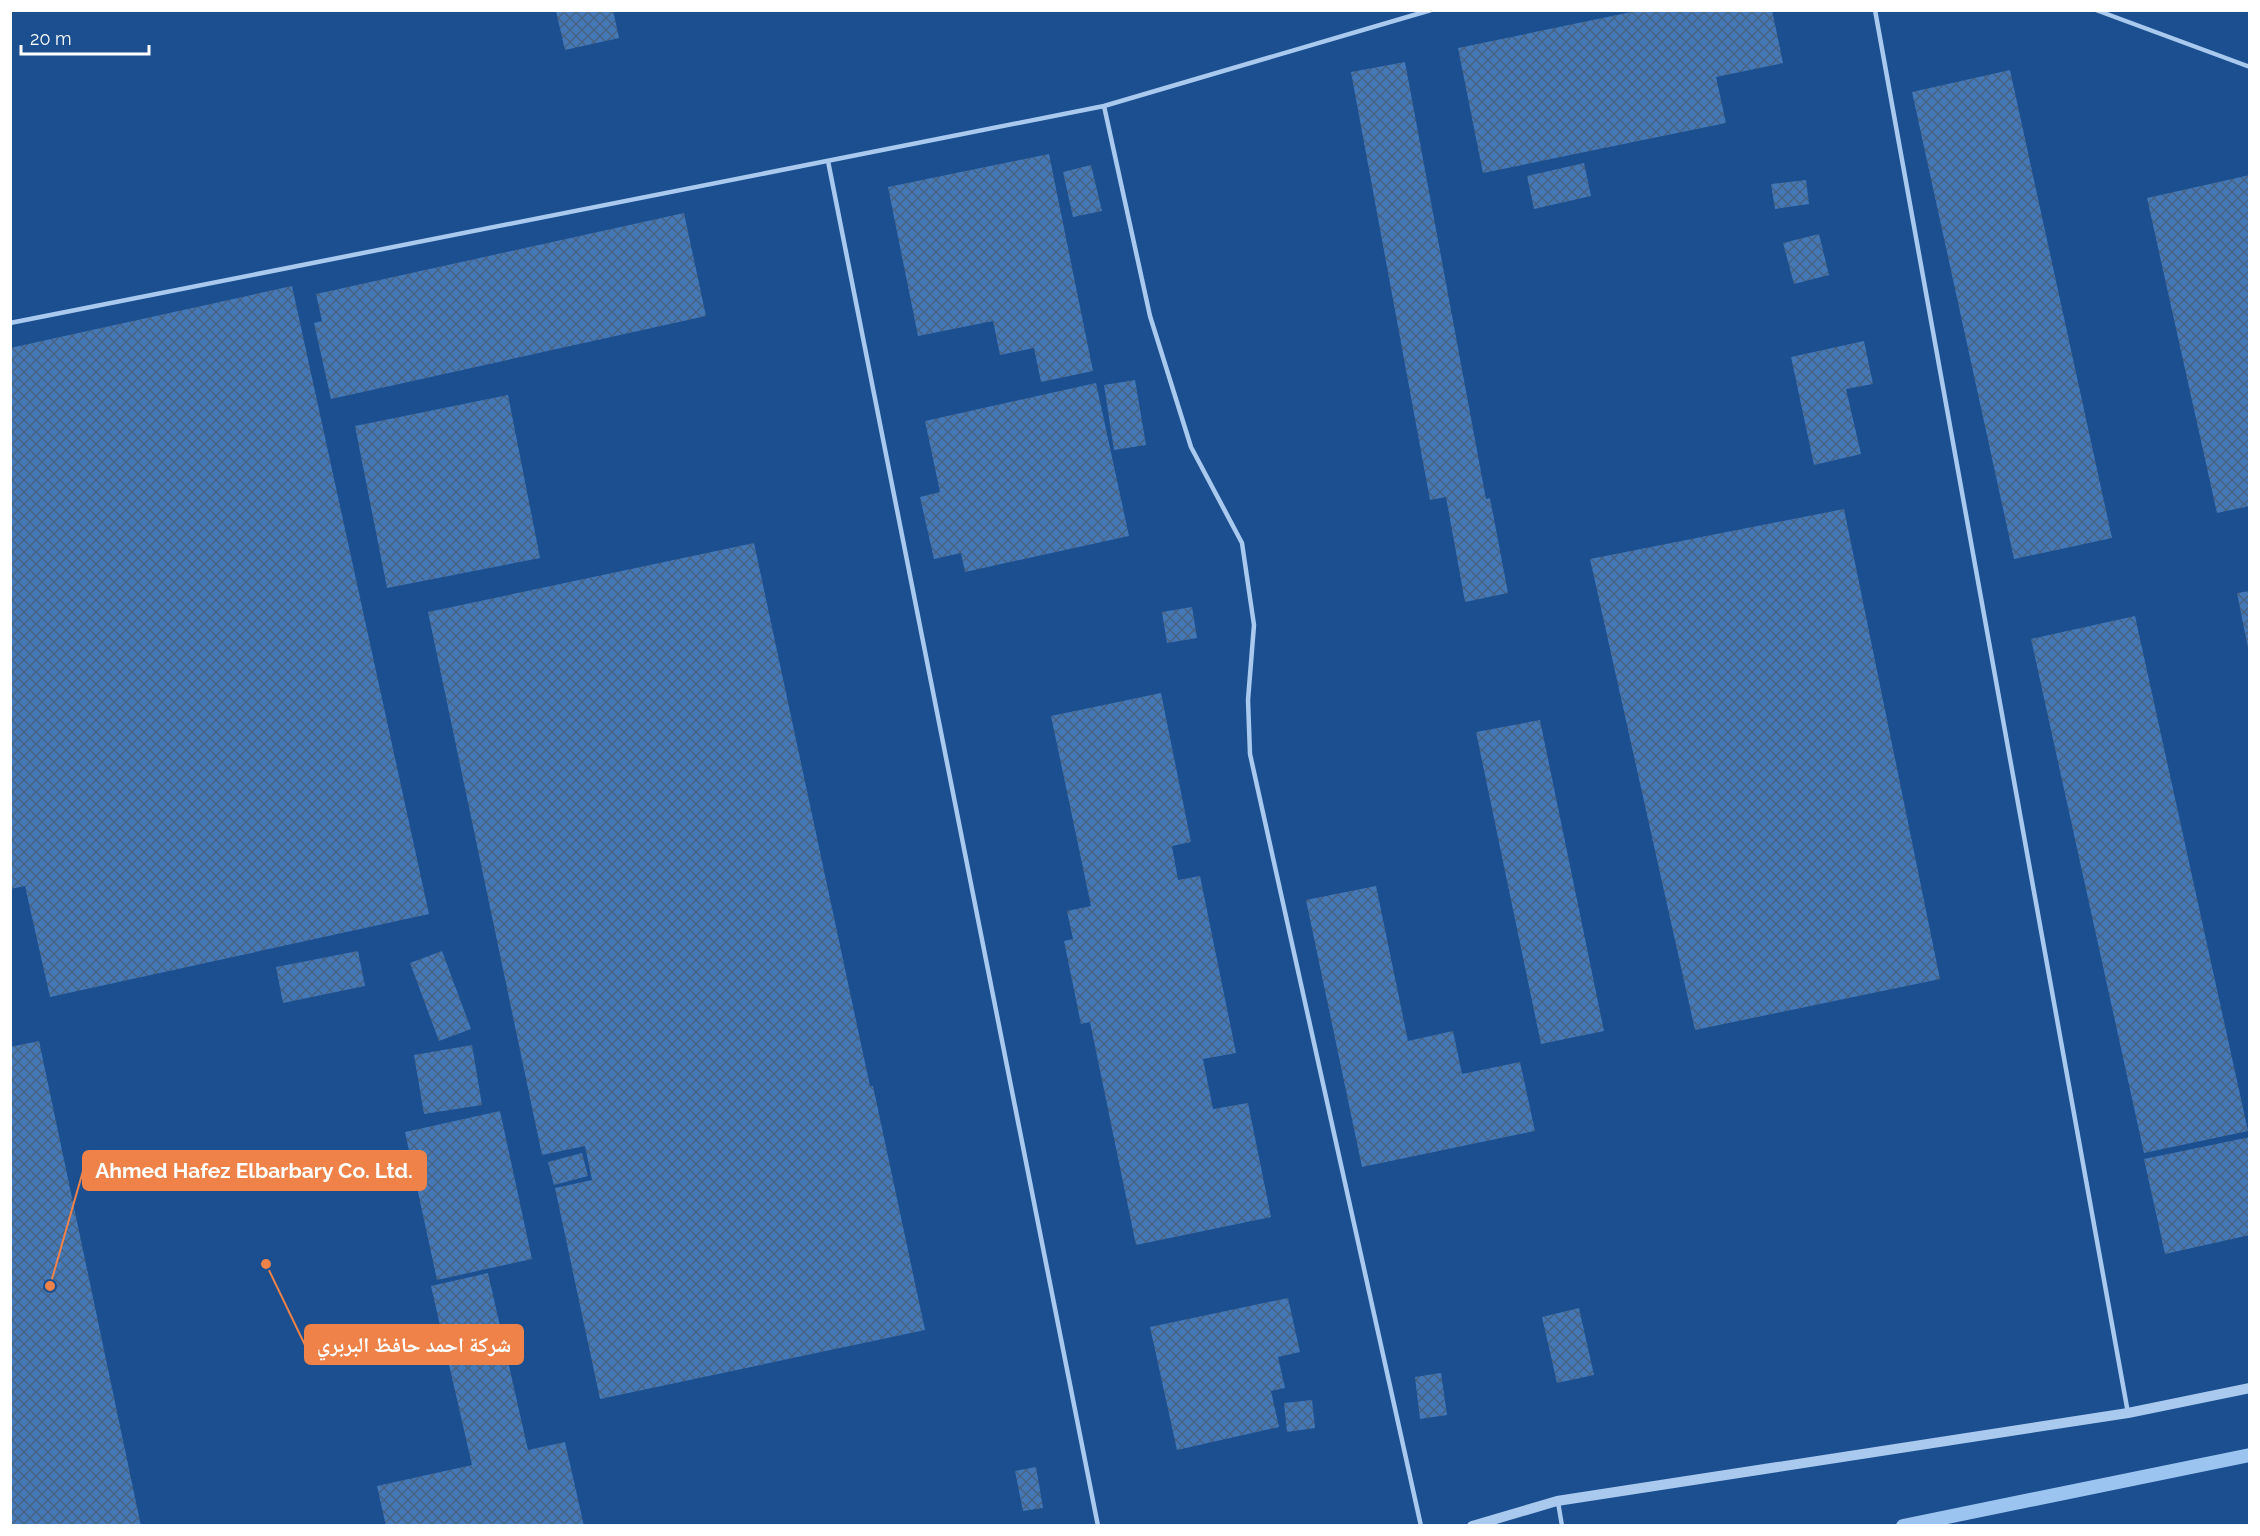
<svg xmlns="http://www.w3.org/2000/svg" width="2260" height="1536" viewBox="0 0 2260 1536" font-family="Raleway,'Noto Naskh Arabic',sans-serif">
  <defs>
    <pattern id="building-cross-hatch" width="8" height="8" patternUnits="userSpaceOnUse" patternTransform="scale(1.5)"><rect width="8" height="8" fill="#4478b7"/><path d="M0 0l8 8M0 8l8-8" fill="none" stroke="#486282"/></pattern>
  </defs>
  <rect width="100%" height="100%" fill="#1b4f8f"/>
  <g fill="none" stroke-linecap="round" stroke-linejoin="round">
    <!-- stream -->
    <path stroke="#9cc4f0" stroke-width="14" d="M1903 1526 2250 1455"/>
  </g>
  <!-- building -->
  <path fill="url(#building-cross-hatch)" d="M560 10H613L619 38 565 50 556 11Z
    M1641 10H1772L1783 63 1716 77 1726 123 1483 173 1458 48Z
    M1405 62 1486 499 1490 498 1508 593 1465 602 1446 497 1430 500 1351 72Z
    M2010 70 2112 538 2014 559 1912 92Z
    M1049 154 1093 371 1041 382 1034 348 1000 355 993 321 918 336 888 187Z
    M1584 163 1591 196 1534 209 1527 176Z
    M1091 165 1102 211 1073 217 1063 172Z
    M2250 175V506L2217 513 2147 198Z
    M1806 180 1809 204 1775 209 1771 184Z
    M684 213 706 316 331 399 314 323 322 321 316 294Z
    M1819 234 1829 275 1794 284 1783 243Z
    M292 286 429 914 50 997 25 886 10 889V348Z
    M1864 341 1873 384 1846 389 1861 454 1814 465 1791 357Z
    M1135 380 1146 445 1114 450 1104 385Z
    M1096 383 1129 536 965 572 961 553 934 559 920 497 940 492 925 421Z
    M508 395 540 558 387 588 355 426Z
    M1844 509 1940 979 1695 1030 1590 559Z
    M754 543 870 1086H873L925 1330 600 1399 555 1188 592 1180 585 1146 542 1155 428 612Z
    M2250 591V647L2248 648 2237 593Z
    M1192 607 1197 638 1167 643 1162 612Z
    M2135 616 2248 1131 2144 1153 2031 639Z
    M1161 693 1191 842 1172 846 1178 880 1200 876 1236 1053 1203 1059 1213 1109 1248 1103 1271 1217 1136 1245 1090 1022 1081 1024 1064 941 1073 939 1067 911 1091 906 1051 716Z
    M1540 720 1604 1031 1541 1044 1476 732Z
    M1376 886 1408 1041 1453 1031 1462 1074 1520 1062 1535 1131 1362 1167 1306 900Z
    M358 951 365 986 283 1003 276 967Z
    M442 951 471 1029 439 1041 410 963Z
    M39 1041 141 1526H10V1047Z
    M472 1045 482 1105 424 1114 414 1055Z
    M500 1111 532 1259 437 1280 405 1132Z
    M2250 1137V1235L2165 1254 2144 1159Z
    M582 1153 588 1176 554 1185 548 1162Z
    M488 1273 528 1450 565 1442 584 1526H386L377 1486 472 1465 431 1286Z
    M1288 1298 1300 1352 1278 1357 1285 1388 1271 1391 1279 1427 1177 1450 1150 1327Z
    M1579 1308 1594 1375 1557 1383 1542 1317Z
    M1441 1373 1447 1415 1420 1419 1415 1377Z
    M1312 1400 1315 1428 1287 1432 1284 1403Z
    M1036 1467 1043 1508 1023 1511 1015 1471Z"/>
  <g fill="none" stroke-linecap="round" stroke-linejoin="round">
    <!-- service -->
    <path stroke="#a9c9ee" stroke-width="4.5" d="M1875 10 2128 1413
      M2096 10 2250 67
      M1104 106 1150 316 1191 447 1242 543 1254 625 1248 700 1250 754 1421 1526
      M828 161 1098 1526
      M10 323 1104 106 1431 10
      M1558 1502 1562 1526"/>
    <!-- tertiary -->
    <path stroke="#a9c9ee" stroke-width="10" d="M1472 1526 1557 1501 2128 1413 2250 1388"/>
  </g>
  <!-- callouts -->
  <path fill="none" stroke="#ee8249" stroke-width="2" d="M50 1286L83 1171M266 1264L305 1345"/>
  <g fill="#ee8249" stroke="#1b4f8f" stroke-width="2">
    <circle cx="50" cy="1286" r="6"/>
    <circle cx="266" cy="1264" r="6"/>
  </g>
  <g fill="#ee8249" stroke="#ee8249" stroke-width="2">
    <rect x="83" y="1151" width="343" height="39" rx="6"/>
    <rect x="305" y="1325" width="218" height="39" rx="6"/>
  </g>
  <g font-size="21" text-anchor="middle" font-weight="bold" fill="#fff">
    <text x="254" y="1178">Ahmed Hafez Elbarbary Co. Ltd.</text>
    <text x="414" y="1352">شركة احمد حافظ البربري</text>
  </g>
  <!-- border -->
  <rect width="2260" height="1536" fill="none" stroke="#ffffff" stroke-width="24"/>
  <!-- scale -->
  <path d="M21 45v9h128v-9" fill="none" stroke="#ffffff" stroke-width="3"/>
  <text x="30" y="45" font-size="18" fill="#ffffff" stroke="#1b4f8f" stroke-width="4.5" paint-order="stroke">20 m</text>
</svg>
